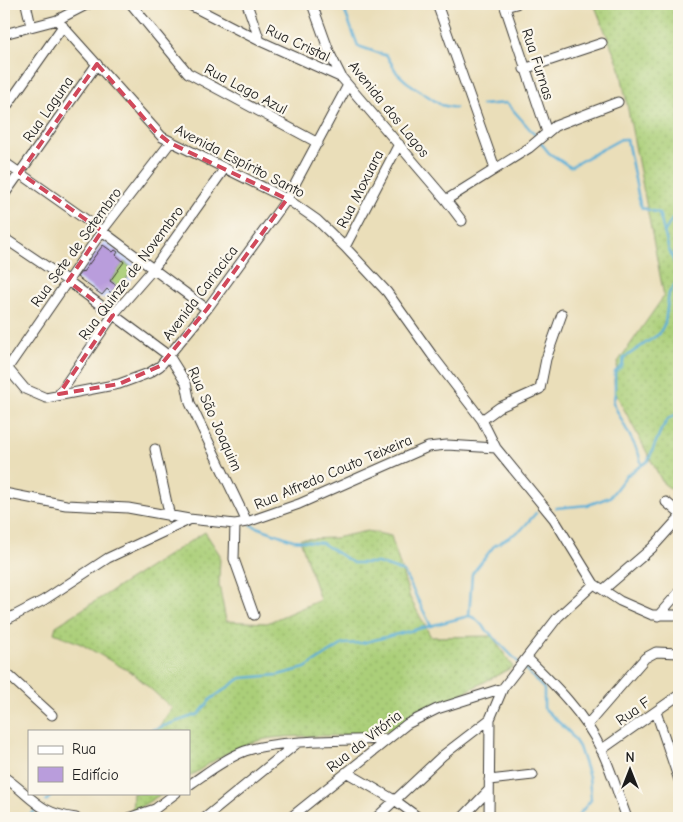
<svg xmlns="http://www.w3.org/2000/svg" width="683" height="822" viewBox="0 0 683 822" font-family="'Comic Neue',sans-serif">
  <defs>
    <pattern id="grass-dots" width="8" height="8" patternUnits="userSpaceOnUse" patternTransform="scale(1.25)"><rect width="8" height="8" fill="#abcf79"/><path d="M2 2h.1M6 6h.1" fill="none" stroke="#93b168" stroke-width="1.8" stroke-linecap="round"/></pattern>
  </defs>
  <rect width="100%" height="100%" fill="#fbf7ec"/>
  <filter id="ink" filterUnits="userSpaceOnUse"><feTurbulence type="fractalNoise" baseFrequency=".02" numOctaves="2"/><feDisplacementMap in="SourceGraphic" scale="10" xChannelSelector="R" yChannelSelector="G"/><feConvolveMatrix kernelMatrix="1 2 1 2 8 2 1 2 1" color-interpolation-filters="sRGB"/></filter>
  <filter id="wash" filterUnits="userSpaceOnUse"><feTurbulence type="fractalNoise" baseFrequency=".0096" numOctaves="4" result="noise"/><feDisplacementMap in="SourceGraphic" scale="20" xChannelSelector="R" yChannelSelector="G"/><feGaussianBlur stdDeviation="1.12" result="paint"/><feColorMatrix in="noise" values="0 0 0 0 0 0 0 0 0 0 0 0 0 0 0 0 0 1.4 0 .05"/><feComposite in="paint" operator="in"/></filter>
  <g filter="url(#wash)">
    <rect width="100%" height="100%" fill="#eadeb9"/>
    <!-- built -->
    <path fill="#d0daf9" d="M104 241 134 263 139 271 113 299 101 298 75 278Z"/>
    <!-- grass -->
    <path fill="url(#grass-dots)" stroke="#64764a" d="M594 4H679V489L676 493 663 483 615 392 614 380 618 362 664 296 620 68Z
      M367 531 391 536 410 598 431 637 492 636 513 667 394 729C354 740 313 733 272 738 241 742 214 760 189 777V731H156L172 708 134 674 81 644 54 633 56 626 205 532 220 555 219 584 226 621 267 623 320 600 300 539 335 538Z
      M133 793H163L132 812Z"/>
    <!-- pitch -->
    <path fill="#abcf79" stroke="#64764a" d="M124 262 134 269 119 288 110 281Z"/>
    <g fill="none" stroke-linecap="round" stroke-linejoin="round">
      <!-- stream -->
      <path stroke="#5cafd7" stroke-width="2.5" d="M342 4 358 46 387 56 397 73 407 82 441 105 455 108
        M481 105 507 103 535 135
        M541 143 549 153 570 167 621 139 627 140 640 204 642 208 659 213 669 250 679 274 678 280 669 293 665 323 659 334 624 358 622 366 615 372V394L613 403 638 452 642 465
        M664 233 679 207
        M556 508 588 505 610 497 626 476 648 461 661 430 668 419 679 413
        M251 525 293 540 322 543 353 563H378L404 572 431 626
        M469 616 472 574 494 546 521 530 536 513
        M524 668 544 689V708L570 733 579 747 589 777 591 800 576 818
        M149 731 199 714 211 699 241 678 278 675 305 668 343 644 362 643 469 616 475 618 519 663
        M46 801 54 793
        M26 818 35 811"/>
    </g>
    <g id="blocks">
      <!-- building -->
      <path fill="#b99ddc" d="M103 245 113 252 115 250 118 252 116 255 124 262 110 281 117 286 111 293 107 289 102 295 77 277 82 271 83 272Z"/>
    </g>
  </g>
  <g filter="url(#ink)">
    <use href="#blocks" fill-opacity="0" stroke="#3b3934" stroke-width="1"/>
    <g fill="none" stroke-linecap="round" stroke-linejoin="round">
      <!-- minor casing -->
      <g stroke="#3b3934" stroke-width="11">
        <path id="minor" d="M26 4 31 26
          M131 4 188 73 318 143
          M188 4 260 41 342 78
          M247 4 260 41
          M312 4 330 54 342 78 446 200 462 221
          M437 4 495 168
          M504 4 547 132
          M505 7 516 4
          M57 20 162 137 287 199 317 220 345 247 387 292 432 355 482 420 496 448 554 519 594 584 620 601 652 615H679
          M4 34 57 20 88 4
          M524 69 602 43
          M4 110 63 26
          M4 162 102 231 207 309
          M4 195 97 64
          M446 200 529 148 555 126 618 102
          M4 238 68 281 169 356 186 383 190 403 247 522
          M345 247 399 144
          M4 364 25 389 46 398 119 384 149 373 160 366 207 309 287 199 348 85
          M7 369 102 231 170 143
          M59 394 113 315 154 268 225 168
          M482 420 500 407 540 389 546 359 562 314
          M155 449 170 517
          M4 493 66 505 128 508 189 519 235 524 247 522 299 504 428 447 447 445 496 448
          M666 502 679 513
          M235 524 234 559 254 615
          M603 590 652 548 679 518
          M658 616 679 592
          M4 621 44 600 108 558 189 520
          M528 659C555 685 584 714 601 749 612 771 618 795 627 818
          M4 671 52 715
          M656 712 679 780
          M587 725 645 658 656 652 679 653
          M601 750 679 695
          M346 772 396 801 419 818
          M4 777C33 797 37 813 76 818
          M489 780 533 775
          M189 785C207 773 224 759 245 751 279 739 347 741 385 739
          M128 818 155 809 176 793
          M205 818 296 744
          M290 818 407 724 437 709 503 688 558 617 594 584
          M376 818 442 756 490 719
          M462 818 488 791
          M489 818 490 719 503 688"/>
      </g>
      <!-- minor -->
      <use href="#minor" stroke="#fff" stroke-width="9"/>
    </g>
  </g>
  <!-- marked area -->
  <path fill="none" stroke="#d1495b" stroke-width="4" stroke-dasharray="10 6" stroke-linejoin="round" d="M97 64 155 131 170 143 287 199 207 309 160 366 119 384 59 394 113 315 68 281 102 231 20 173Z"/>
  <g text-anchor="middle" stroke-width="4.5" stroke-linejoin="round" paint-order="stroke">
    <!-- street labels -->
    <g font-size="15" fill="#1c1c1c" stroke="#fbf7ec">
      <text transform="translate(298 43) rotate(25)" y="5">Rua Cristal</text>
      <text transform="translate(538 64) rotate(72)" y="5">Rua Furnas</text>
      <text transform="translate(246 89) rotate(28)" y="5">Rua Lago Azul</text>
      <text transform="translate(48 109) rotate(-55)" y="5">Rua Laguna</text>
      <text transform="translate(389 109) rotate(51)" y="5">Avenida dos Lagos</text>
      <text transform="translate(240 161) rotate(27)" y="5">Avenida Espírito Santo</text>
      <text transform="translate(360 189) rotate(-63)" y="5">Rua Moxuara</text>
      <text transform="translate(76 247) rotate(-54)" y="5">Rua Sete de Setembro</text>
      <text transform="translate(131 273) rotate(-53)" y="5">Rua Quinze de Novembro</text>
      <text transform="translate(200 293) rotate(-53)" y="5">Avenida Cariacica</text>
      <text transform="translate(215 419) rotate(66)" y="5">Rua São Joaquim</text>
      <text transform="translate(333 472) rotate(-23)" y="5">Rua Alfredo Couto Teixeira</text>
      <text transform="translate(633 711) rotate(-35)" y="5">Rua F</text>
      <text transform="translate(364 741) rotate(-38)" y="5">Rua da Vitória</text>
    </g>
  </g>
  <!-- margin -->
  <rect width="683" height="822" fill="none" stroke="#fbf7ec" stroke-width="20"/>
  <!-- legend -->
  <rect x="28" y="730" width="162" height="65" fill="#fbf7ec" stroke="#a29f99"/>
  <rect x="38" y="746" width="25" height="8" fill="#ffffff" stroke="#a29f99"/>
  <text x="72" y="754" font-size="15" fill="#1c1c1c">Rua</text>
  <rect x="38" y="767" width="25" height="15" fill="#b99ddc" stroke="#a29f99"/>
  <text x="72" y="780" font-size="15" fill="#1c1c1c">Edifício</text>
  <!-- north arrow -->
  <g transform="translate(630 770)" stroke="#fbf7ec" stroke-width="4" paint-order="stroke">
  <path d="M0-4L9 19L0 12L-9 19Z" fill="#1c1c1c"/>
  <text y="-8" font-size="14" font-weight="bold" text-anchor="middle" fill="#1c1c1c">N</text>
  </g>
</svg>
